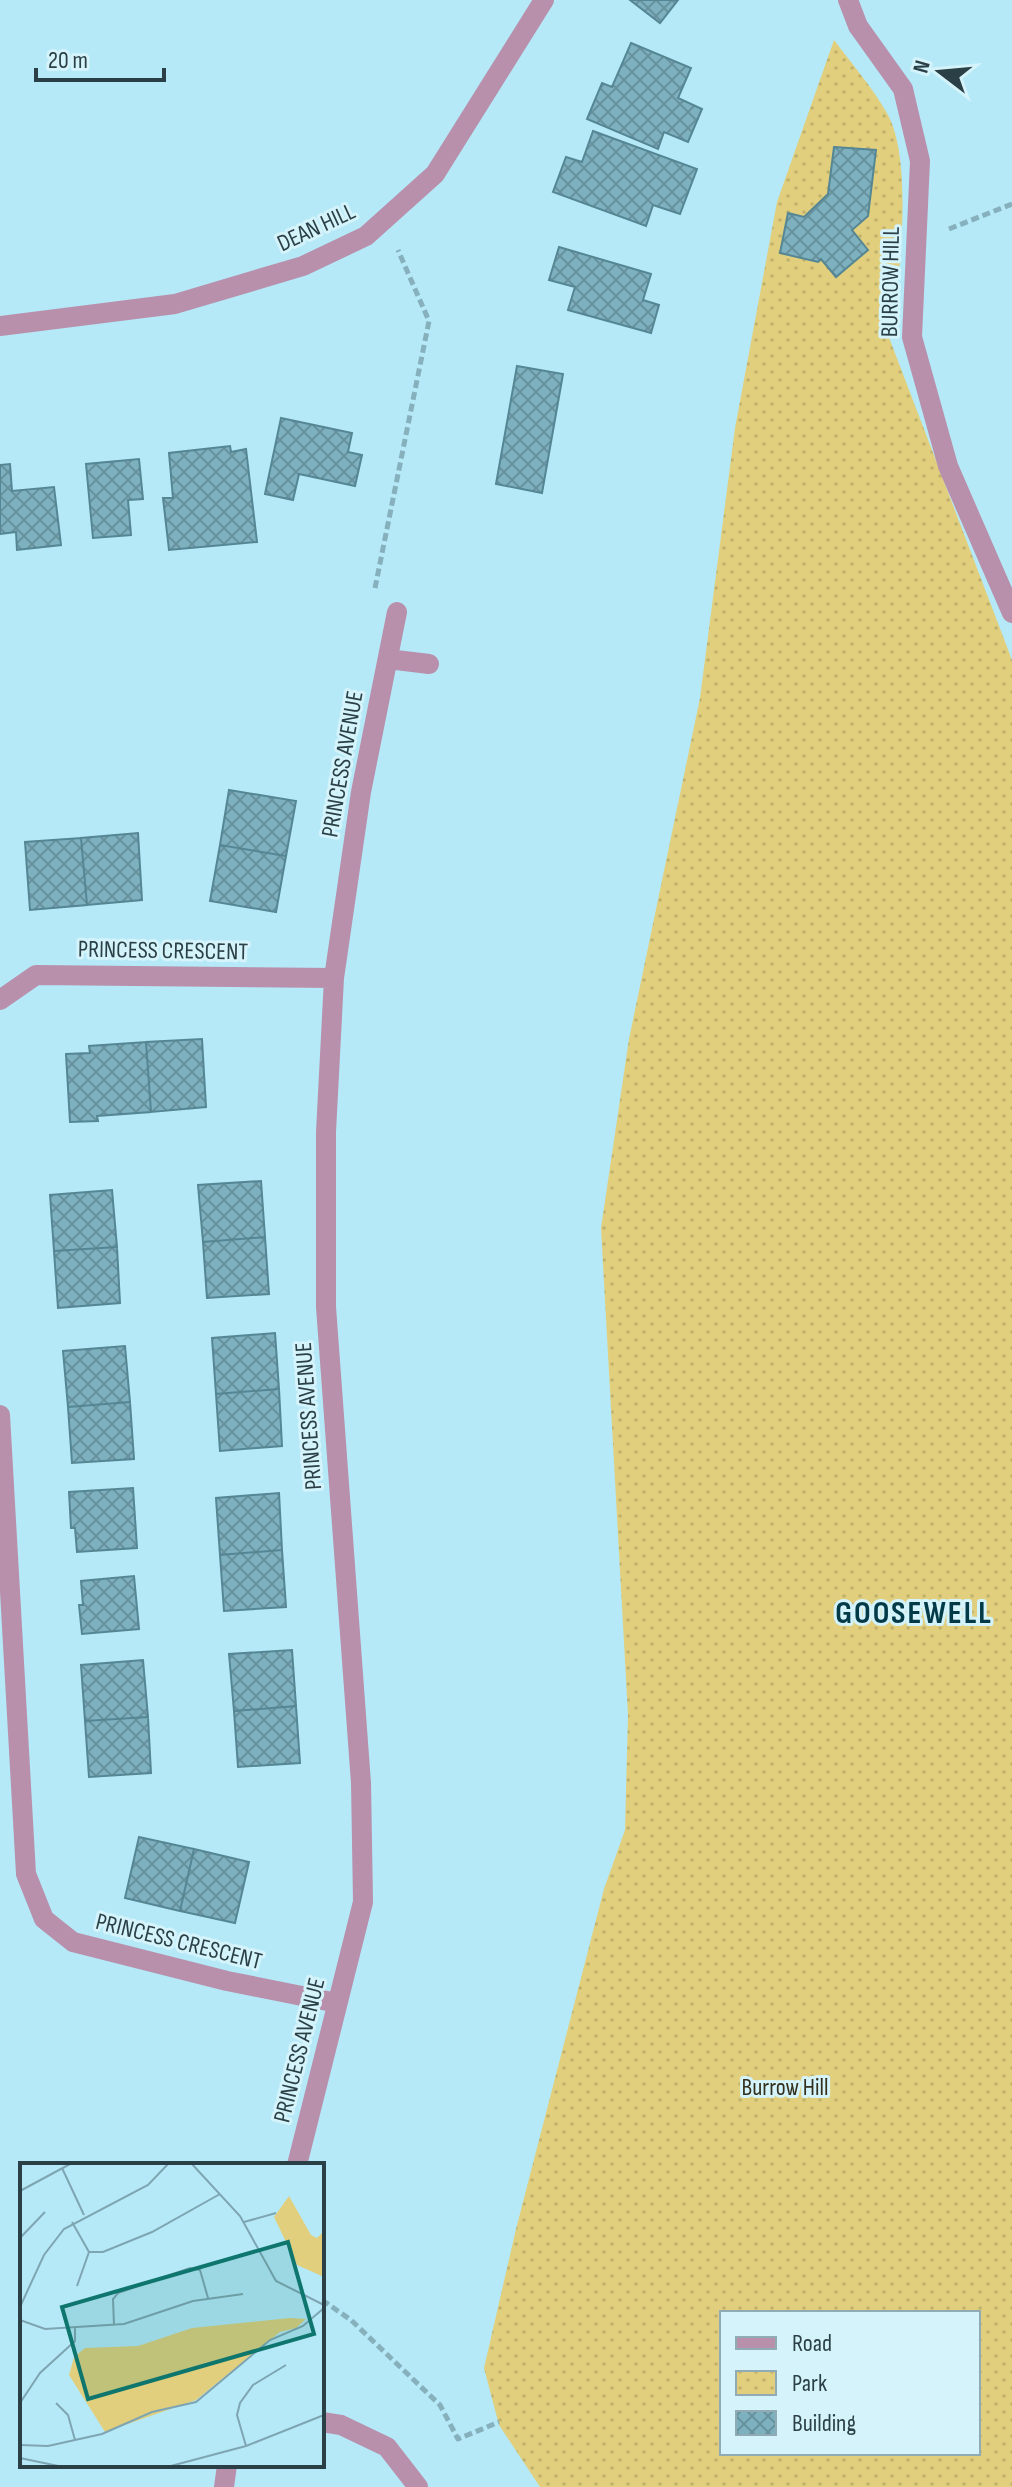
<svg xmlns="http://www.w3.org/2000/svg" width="1012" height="2487" viewBox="0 0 1012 2487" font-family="'Sofia Sans Condensed',sans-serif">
  <defs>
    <pattern id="park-dots" width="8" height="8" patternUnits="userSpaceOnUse" patternTransform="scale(2)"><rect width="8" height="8" fill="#e1cf7d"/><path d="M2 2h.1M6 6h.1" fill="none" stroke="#c1b36d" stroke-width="1.8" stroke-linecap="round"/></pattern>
    <pattern id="building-cross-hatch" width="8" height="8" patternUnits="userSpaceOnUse" patternTransform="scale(2)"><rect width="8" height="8" fill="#7eb1bf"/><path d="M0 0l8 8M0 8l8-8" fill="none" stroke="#67919d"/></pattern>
  </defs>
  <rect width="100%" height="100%" fill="#b5e9f8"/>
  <!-- park -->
  <path fill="url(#park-dots)" fill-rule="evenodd" d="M834 40C852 64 873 88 888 115 914 164 899 285 890 340L1012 660V2487H540L499 2425 484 2368 516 2229 604 1889 625 1830 628 1715 601 1228 629 1039 700 698 735 428 777 202ZM722 2313H978V2453H722Z"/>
  <!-- building -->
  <path fill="url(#building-cross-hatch)" stroke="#558694" stroke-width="2" d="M630 0H678L660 23Z
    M631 43 691 68 678 98 702 109 688 142 664 132 658 149 587 119 602 83 612 87Z
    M593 131 697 169 680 214 653 205 646 226 553 192 566 157 582 162Z
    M834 147 876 150 868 216 852 230 868 250 836 277 821 259 818 262 780 253 788 213 804 217 828 194Z
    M559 247 651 274 643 300 659 305 651 333 568 310 575 287 549 280Z
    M517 366 563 374 542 493 496 484Z
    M281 418 352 433 348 452 362 455 355 486 299 474 293 500 265 494Z
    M230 446 231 452 246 449 257 542 169 550 163 498H173L169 453Z
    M139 459 143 499 128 500 131 535 93 538 86 464Z
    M10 464 12 491 54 487 61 545 17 550 16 532 0 534V465Z
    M229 790 296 801 286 856 220 845Z
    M138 833 142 900 87 905 81 838Z
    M81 838 87 905 30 910 25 842Z
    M220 845 286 856 276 912 210 901Z
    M202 1039 206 1107 151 1112 146 1042Z
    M146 1042 151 1112 97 1116 98 1121 70 1122 66 1054 90 1053 89 1046Z
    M261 1181 265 1237 203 1242 198 1185Z
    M112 1190 117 1247 54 1251 50 1195Z
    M265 1237 269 1294 207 1298 203 1242Z
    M117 1247 120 1303 58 1308 54 1251Z
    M275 1333 279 1389 216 1394 212 1338Z
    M125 1346 130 1402 68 1407 63 1351Z
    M279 1389 282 1446 220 1451 216 1394Z
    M130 1402 134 1459 72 1463 68 1407Z
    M133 1488 137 1548 77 1552 75 1528H71L69 1492Z
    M279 1493 282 1550 220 1555 216 1498Z
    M282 1550 286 1607 224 1611 220 1555Z
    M134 1576 139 1629 82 1634 79 1605H83L81 1581Z
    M292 1650 296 1706 234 1711 229 1654Z
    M143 1660 148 1717 85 1721 81 1665Z
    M296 1706 300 1763 238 1767 234 1711Z
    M148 1717 151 1773 89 1777 85 1721Z
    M139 1837 194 1849 180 1911 125 1898Z
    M194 1849 249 1862 235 1923 180 1911Z"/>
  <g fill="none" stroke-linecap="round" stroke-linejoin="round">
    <!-- path -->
    <path stroke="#86b0bc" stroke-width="5" stroke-dasharray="8 4" stroke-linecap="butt" d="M949 229 1012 204
      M375 588 429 321 398 250
      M322 2300 351 2320 440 2405 458 2439 499 2422"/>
    <!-- minor -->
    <path stroke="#b890ac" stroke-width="20" d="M848 0 858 26 903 89 920 161 912 337 948 466 1012 613
      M388 659 429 664
      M0 1000 36 975 334 978
      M0 1415 26 1874 44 1919 73 1942 227 1981 337 2003
      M297 2165 363 1902 361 1783 326 1307V1132L334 978 361 792 397 612
      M322 2422 341 2425 387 2447 418 2487
      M224 2487 227 2465"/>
    <!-- tertiary -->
    <path stroke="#b890ac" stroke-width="20" d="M0 326 175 304 303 266 366 236 435 174 544 0"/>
  </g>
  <g text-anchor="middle" stroke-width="6" stroke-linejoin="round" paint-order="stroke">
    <!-- street labels -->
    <g font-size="24" fill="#2b4046" stroke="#d4f3fb">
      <text transform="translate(316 227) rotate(-25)" y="8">DEAN HILL</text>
      <text transform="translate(890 282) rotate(-89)" y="8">BURROW HILL</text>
      <text transform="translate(342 764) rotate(-80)" y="8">PRINCESS AVENUE</text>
      <text transform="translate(163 950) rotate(1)" y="8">PRINCESS CRESCENT</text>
      <text transform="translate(308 1416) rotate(-94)" y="8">PRINCESS AVENUE</text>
      <text transform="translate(179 1941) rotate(14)" y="8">PRINCESS CRESCENT</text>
      <text transform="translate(299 2050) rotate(-76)" y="8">PRINCESS AVENUE</text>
    </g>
    <!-- park labels -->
    <g font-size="24" fill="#332f1b" stroke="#d4f3fb">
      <text x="785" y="2095">Burrow Hill</text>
    </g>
    <!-- district labels -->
    <g font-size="32" font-weight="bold" letter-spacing="2" fill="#023b47" stroke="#d4f3fb">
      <text x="914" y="1623">GOOSEWELL</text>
    </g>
  </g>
  <!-- overview -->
  <g transform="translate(20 2163)">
    <rect width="304" height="304" fill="#b5e9f8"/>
    <path d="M269 33 291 72 297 75 304 68V114L277 102 254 54ZM270 155 286 156 276 165 260 169 176 237 85 269 49 212 54 194 65 185 118 183 172 165Z" fill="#e1cf7d"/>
    <path fill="none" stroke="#7ea5b1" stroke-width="2" d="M171 0 220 53 256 118 304 142M42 5 64 52M0 28 52 0M52 59 69 89H83L132 69 200 31M224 59 256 50M0 75 25 49M57 123 69 89M0 144 24 92 44 66 128 22 149 0M0 157 25 166 104 161 173 138 223 131M94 162 93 136 98 130 170 105 180 107 188 135M0 240 20 210 55 178V163M36 240 48 252 55 277M0 282 28 283 82 271 132 249 176 239 250 177 283 163 304 145M226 283 217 252 220 240 233 222 266 202M0 295 43 304M147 304 226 283 304 252"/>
    <path fill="#0f766e" fill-opacity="0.15" stroke="#0f766e" stroke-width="4" d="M268 79 294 171 68 236 42 144Z"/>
    <rect width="304" height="304" fill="none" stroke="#2b4046" stroke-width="4"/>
  </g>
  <!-- legend -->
  <rect x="720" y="2311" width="260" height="144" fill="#d4f3fb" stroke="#90abb3" stroke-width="2"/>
  <rect x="736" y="2337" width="40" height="12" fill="#b890ac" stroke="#90abb3" stroke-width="2"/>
  <text x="792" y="2351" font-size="24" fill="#2b4046">Road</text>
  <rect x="736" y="2371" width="40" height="24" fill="url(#park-dots)" stroke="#90abb3" stroke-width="2"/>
  <text x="792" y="2391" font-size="24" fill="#2b4046">Park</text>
  <rect x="736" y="2411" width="40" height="24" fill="url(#building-cross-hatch)" stroke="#90abb3" stroke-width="2"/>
  <text x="792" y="2431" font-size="24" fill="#2b4046">Building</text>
  <!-- north arrow -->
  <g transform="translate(940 72) rotate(286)" stroke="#d4f3fb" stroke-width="6" paint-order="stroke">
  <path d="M0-6L14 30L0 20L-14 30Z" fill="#2b4046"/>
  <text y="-12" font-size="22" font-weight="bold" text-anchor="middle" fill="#2b4046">N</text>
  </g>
  <!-- scale -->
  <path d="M36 68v12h128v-12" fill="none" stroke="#2b4046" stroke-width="4"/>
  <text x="48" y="68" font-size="24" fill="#2b4046" stroke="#d4f3fb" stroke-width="6" paint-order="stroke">20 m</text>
</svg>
